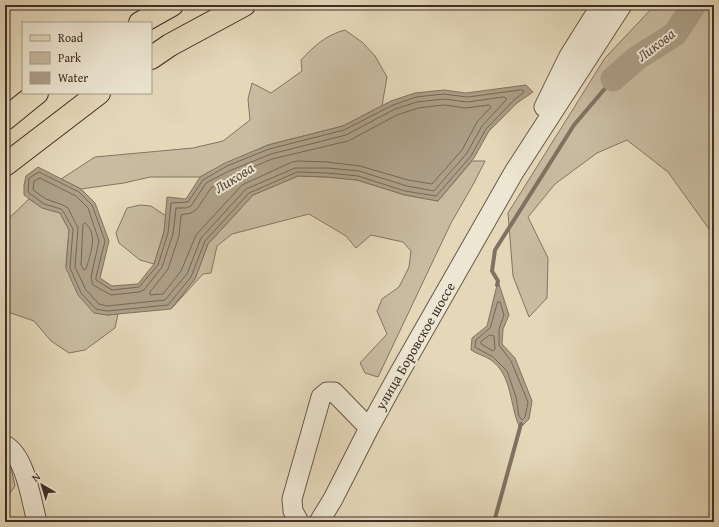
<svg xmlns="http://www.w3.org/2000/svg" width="719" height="527" viewBox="0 0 719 527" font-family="'Gentium Book Plus',serif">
  <rect width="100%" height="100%" fill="#e4d8b9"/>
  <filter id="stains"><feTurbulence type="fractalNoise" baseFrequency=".005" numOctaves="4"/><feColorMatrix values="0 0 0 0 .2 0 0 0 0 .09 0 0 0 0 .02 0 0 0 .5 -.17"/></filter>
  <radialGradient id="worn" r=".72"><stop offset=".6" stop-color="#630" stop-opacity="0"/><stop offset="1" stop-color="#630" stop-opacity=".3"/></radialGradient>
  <!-- green -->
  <path fill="#c8bba0" stroke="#847563" d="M655 5H714V236L668 172 627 140 597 153 555 184 528 217 548 258 547 298 529 317 513 276 508 213 605 58Z
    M345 30 362 42 375 56 387 77 382 106 343 126 268 145 200 177H150L124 183 81 189 61 179 95 157 193 148 223 141 250 120 248 99 252 83 271 93 302 71 301 60C314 46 326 35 345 30Z
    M472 161H485L474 183 451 223 378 377 365 373 360 363 387 334 377 311 382 299 399 287 409 267 411 251 403 242 371 235 356 248 346 236 309 214 232 234 217 246 211 273 203 274 171 309 195 279 208 244 253 195 298 176 327 177 357 180 405 195 438 201Z
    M29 199 43 208 60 213 69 230 66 266 107 315 118 314 115 328 85 350 69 353 51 341 34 321 5 311V222Z
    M140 205 151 206 166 216 164 232 154 264 140 260 119 243 116 233 127 208Z
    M5 459 10 463 15 486 5 500Z"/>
  <!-- water -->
  <path fill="#ac9f87" stroke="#807260" d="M526 85 533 92 517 103 489 131 474 158 438 201 405 195 357 180 327 177 298 176 253 195 208 244 195 279 171 309 107 315 94 313 78 295 66 268 69 230 60 213 42 208 24 195V185L26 176 38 167 81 189 95 203 109 241 100 278 112 286 138 284 154 264 164 232 167 197 186 199 200 177 225 163 268 145 343 126 391 101 415 93 444 90 466 93Z
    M498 281 509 315 503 329 502 344 515 358 532 401 529 419 520 428C509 405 513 376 491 360 485 356 477 354 471 350L472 338 487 326Z"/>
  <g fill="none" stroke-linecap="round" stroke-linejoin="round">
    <!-- shore -->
    <path stroke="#766756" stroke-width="1" d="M522 90 524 91 523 93 514 100 486 129 471 156 436 196 405 191 358 176 327 173 297 172 249 193 205 241 191 277 168 305 107 311 96 309 81 293 70 268 73 229 63 211 61 209 44 204 28 192 29 178 39 172 79 192 92 205 105 241 96 277V280L112 290 139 287 158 265 168 233 171 203 188 202 203 180 227 166 269 149 344 130 393 105 416 97 444 94 467 97Z
      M504 97 506 98V100L482 126 467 153 434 191 407 186 359 171 328 168H295L246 189 201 238 187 274 165 300 107 306 99 304 86 290 75 267 78 228 68 208 63 205 46 199 33 190 34 181 40 178 76 196 88 208 99 241 91 277 93 285 111 295 139 292 144 290 162 267 173 234 176 208H186L191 206 206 183 229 171 271 154 346 135 395 109 417 102 444 99 467 102Z
      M444 105 466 108 489 105 491 107 477 122 462 150 432 184 408 180 360 166 327 162 298 161 292 162 242 185 196 235 181 271 163 294 150 295V292L168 269 179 236 181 215 191 213 197 209 211 188 232 176 272 159 348 141 397 115 418 108Z
      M85 223C99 234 90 255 86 269L84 270 81 265 83 225Z
      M498 302H500L504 315 499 329V345L511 361 528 402 525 417 522 420 519 416 516 397 507 371 493 357 475 347 476 340 490 328Z
      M490 335 494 336 495 349 493 351 481 344V342Z"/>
    <!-- stream -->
    <path stroke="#807260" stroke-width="4" d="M497 285 498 281 492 271 495 250 574 125 613 79
      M494 522 521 424"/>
    <!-- river -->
    <path stroke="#ac9f87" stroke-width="25" d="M613 79 637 58 675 34 694 5"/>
    <!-- minor casing -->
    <g stroke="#68594b" stroke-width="21">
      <path id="minor" d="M544 107 569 56 601 5
        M5 445C26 457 31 500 37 522
        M299 522 293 511 292 499 321 397 327 392H334L369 428
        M319 522 333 499 369 428 397 377 514 172 622 5"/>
    </g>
    <!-- major casing -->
    <g stroke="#3f2f26" stroke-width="24">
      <path id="major" d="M140 23 172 5
        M151 58 170 45 244 5
        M5 119 37 93
        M5 165 99 93"/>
    </g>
    <!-- minor -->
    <use href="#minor" stroke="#ede6d2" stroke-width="19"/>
    <!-- major -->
    <use href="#major" stroke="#e4d8b9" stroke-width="22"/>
  </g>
  <g text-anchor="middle" stroke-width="4" stroke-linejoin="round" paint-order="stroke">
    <!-- street labels -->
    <g font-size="14" fill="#3f2f26" stroke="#ede6d2">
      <text transform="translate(415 346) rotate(-60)" y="5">улица Боровское шоссе</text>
    </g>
    <!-- water labels -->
    <g font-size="15" font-style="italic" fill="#5a4b3e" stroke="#ede6d2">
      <text transform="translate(656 45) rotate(-37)" y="5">Ликова</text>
      <text transform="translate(234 178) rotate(-32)" y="5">Ликова</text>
    </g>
  </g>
  <!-- margin -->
  <rect width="719" height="527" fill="none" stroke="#e4d8b9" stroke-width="20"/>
  <rect x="6" y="6" width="707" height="515" fill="none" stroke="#3f2f26" stroke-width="2"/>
  <rect x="10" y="10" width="699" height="507" fill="none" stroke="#3f2f26"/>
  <!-- legend -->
  <rect x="22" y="22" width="130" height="72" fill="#ede6d2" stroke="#a79d8d"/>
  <rect x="30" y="35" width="20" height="6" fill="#e4d8b9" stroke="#a79d8d"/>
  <text x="58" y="42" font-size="12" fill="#3f2f26">Road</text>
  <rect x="30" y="52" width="20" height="12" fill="#c8bba0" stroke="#a79d8d"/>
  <text x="58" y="62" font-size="12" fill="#3f2f26">Park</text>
  <rect x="30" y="72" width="20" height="12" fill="#ac9f87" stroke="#a79d8d"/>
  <text x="58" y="82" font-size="12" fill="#3f2f26">Water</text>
  <!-- north arrow -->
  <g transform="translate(42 485) rotate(322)" stroke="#ede6d2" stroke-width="3" paint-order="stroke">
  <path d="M0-3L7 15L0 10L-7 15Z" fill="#3f2f26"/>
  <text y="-6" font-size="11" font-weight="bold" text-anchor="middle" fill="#3f2f26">N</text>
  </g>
  <rect width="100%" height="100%" filter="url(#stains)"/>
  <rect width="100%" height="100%" fill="url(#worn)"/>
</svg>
